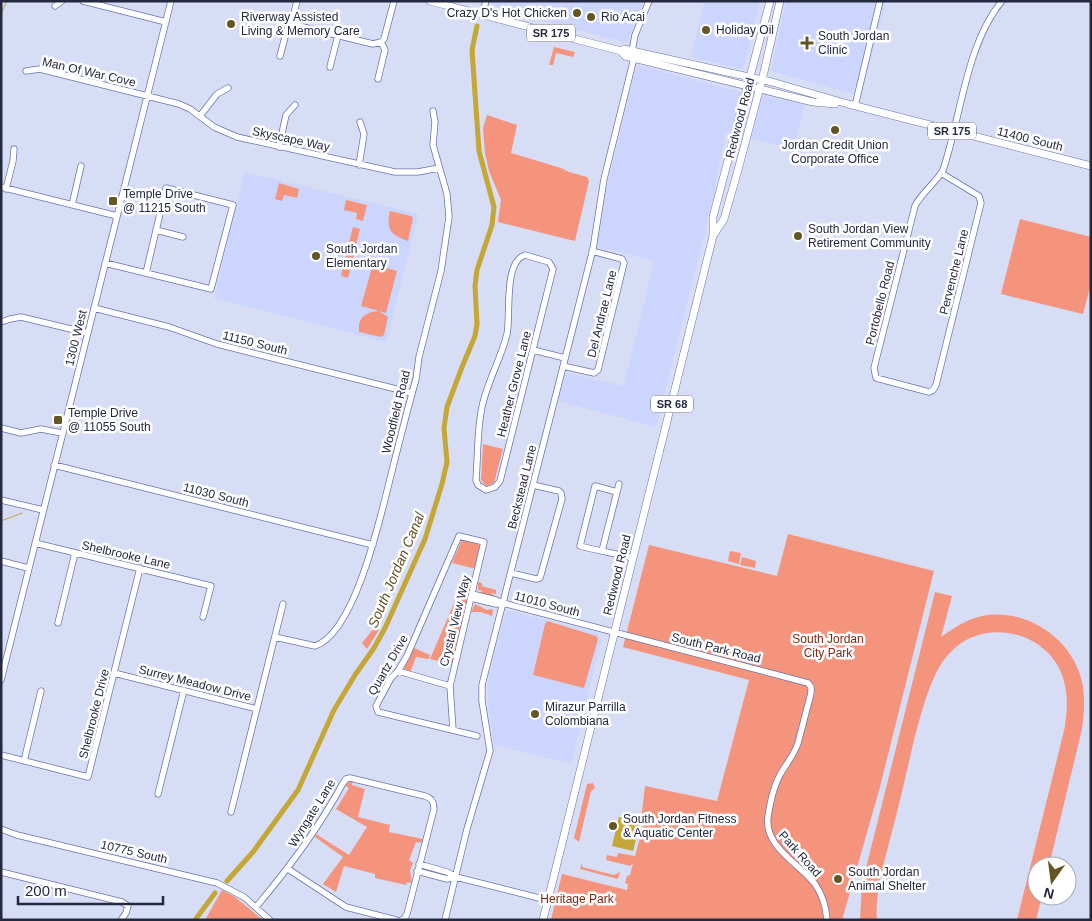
<svg xmlns="http://www.w3.org/2000/svg" width="1092" height="921" viewBox="0 0 1092 921" font-family="Arial,sans-serif">
  <rect width="100%" height="100%" fill="#d6ddf5"/>
  <!-- built -->
  <path fill="#cbd5fe" d="M495 1H644L633 26 628 42H623L494 8Z
    M705 1H760L743 69 691 57Z
    M786 1H886L861 96 771 71Z
    M637 65 728 89 805 104 794 149 726 133 718 168 714 195 656 427 558 401 565 374 567 373 624 386 654 261 597 246 605 195Z
    M245 172 418 214 386 342 214 298Z
    M509 611 597 633 599 635 601 640 571 764 494 745 488 703V681L505 614Z"/>
  <!-- green -->
  <path fill="#f5947d" d="M554 47 575 52 573 57 556 53 553 65H549Z
    M487 115 517 125 511 153 561 168 569 172 587 177 589 181 575 241 498 222 501 200 489 171 485 153 483 128Z
    M279 183 299 189 297 198 284 195 282 201 275 199Z
    M346 200 367 205 363 221 356 219 357 213 344 210Z
    M390 211 411 216 413 218 408 241C390 235 386 229 390 211Z
    M1020 219 1091 237V284L1083 314 1001 294Z
    M353 227 360 229 355 249 348 247Z
    M348 247 355 250 352 263 344 261Z
    M344 262 352 264 348 278 341 276Z
    M373 264 397 271 386 313 379 311 388 317 384 335 381 337 359 332C357 317 366 312 379 311L361 306Z
    M483 444 503 449 494 483 486 486 481 480Z
    M788 534 934 571 880 787 842 920H551L562 874 627 890 628 884 625 883 627 876 630 875 633 863 630 866 606 860 607 855 617 857 618 853 635 856 645 820 641 819 645 786 717 801 749 680 623 647 649 545 777 576Z
    M465 540 477 543 480 546 476 569 452 563 461 542Z
    M730 551 741 553 739 564 728 561Z
    M742 557 756 561 755 568 740 565Z
    M478 582 482 583V586L496 590V594L491 593 496 597 479 593 483 591 478 590Z
    M461 587 470 590 452 665 430 659Z
    M935 592 952 596 941 637C954 628 967 619 982 616 1028 607 1076 641 1083 687 1085 701 1084 714 1082 729L1049 866H1037V896H1042L1036 920H1017L1064 731C1068 710 1069 688 1059 668 1038 628 979 619 949 654 940 663 935 675 930 687 916 724 909 765 899 804 892 836 874 888 877 920H860L862 884Z
    M475 604 487 610 492 609 493 611 492 616 481 612H471Z
    M547 621 596 636 598 639 584 688 533 675 545 624Z
    M374 628 379 630 367 649 362 643Z
    M414 648 430 655 429 659 416 657 410 673 404 670 405 665Z
    M351 781H353L352 785 365 789 358 817 390 825 389 832 423 839 421 843 416 842 409 860 413 863 410 870 412 883 407 882 406 885 375 878V874L344 866 336 892 323 884 343 857 315 837 316 834 349 855 367 827 336 809 349 788 344 785Z
    M593 783 595 788 591 791 579 842 574 838 587 784Z
    M582 862V867L614 875 620 872 618 879 580 869Z
    M222 890 235 897 263 920H205Z"/>
  <!-- water -->
  <path fill="#c4a736" d="M619 817 640 823 633 851 612 846Z"/>
  <g fill="none" stroke-linecap="round" stroke-linejoin="round">
    <!-- stream -->
    <path stroke="#c4a736" stroke-width="1" d="M1 14 7 1
      M1 521 22 513"/>
    <!-- canal -->
    <path stroke="#c4a736" stroke-width="5" d="M227 881 253 852 298 790 334 710 355 675 374 648 385 628 425 539 442 484 447 462 444 428 447 407 462 367 475 336 477 324 475 286 477 270 492 225 494 207 479 151 472 50 477 26
      M195 920 215 893"/>
    <!-- minor casing -->
    <g stroke="#6974ab" stroke-width="7">
      <path id="minor" d="M83 1 166 22
        M297 1 293 17 294 21 299 26 373 44 381 42
        M55 6 62 1
        M482 14 486 1
        M381 42 384 39 394 1
        M632 51 635 35 649 1
        M280 56 288 26 294 21
        M330 67 338 35
        M26 71 40 69 179 104 190 109 214 127 237 137 395 172H418L439 168
        M378 79 385 50 381 42
        M855 106 880 1
        M200 116 217 94 228 88
        M279 147 286 115 295 105
        M359 165 364 134 360 122
        M941 173 979 196 981 203 936 385 933 390 929 392 876 378 874 368 915 206C922 192 935 184 943 170 961 117 966 44 1002 1
        M1 187 117 216
        M6 189 13 161 14 149
        M72 205 81 166
        M156 230 183 237
        M525 255 549 262 553 269 500 481 495 487 486 490 478 485 476 480C478 456 477 430 482 407 487 382 501 359 507 334 511 316 503 262 525 255Z
        M105 263 211 289 233 205 166 188 146 273
        M94 308 169 327 217 344 412 393
        M1 322 10 319 21 317 87 333
        M533 350 565 358
        M563 366 594 373 598 370 624 263 622 259 592 251
        M1 428 21 433 41 429 62 433
        M54 465 373 545
        M617 492 595 486 580 546C598 551 615 553 633 558
        M1 500 43 510
        M35 543 211 586 203 617
        M602 551 619 484
        M1 561 28 568
        M511 573 536 579 540 578 562 499 561 493 559 491 533 485
        M472 594 496 600 503 603 808 683 811 687V693L798 743C794 755 787 763 781 773 774 785 770 803 768 817 764 847 799 863 815 884 822 894 826 907 827 920
        M471 598 496 604 503 603
        M58 623 75 553
        M275 637 315 646C356 632 381 514 391 475 399 443 407 411 416 379L419 357 441 271 449 217 447 194 433 145 435 122 433 111
        M398 671 450 686
        M114 673 257 709
        M1 680 171 1
        M453 730 450 686 484 542 459 536 407 656 398 671 391 678 376 706 378 712 477 736
        M1 755 88 777 140 568
        M24 761 41 691
        M158 794 184 690
        M231 812 283 604
        M1 829 17 835 217 883 244 897 270 920
        M419 864 447 872 456 877 547 900
        M288 869 346 907 396 920
        M417 871 447 879 456 877
        M1 872 122 902 128 906 126 913 121 920
        M256 907C289 868 319 828 343 783L346 779 350 778 425 796C432 798 434 802 434 809L407 914 404 919 401 920
        M445 920 467 829 490 751 482 701V685L593 249 604 179 634 58"/>
    </g>
    <!-- major casing -->
    <g stroke="#6974ab" stroke-width="8">
      <path id="major" d="M430 1 621 51 625 49 632 51 772 82 848 104 1091 166
        M621 51 625 56 813 102 835 104
        M713 236 724 219 738 170 764 72 780 1
        M543 920 713 236V217L770 1"/>
    </g>
    <!-- minor -->
    <use href="#minor" stroke="#fff" stroke-width="5.5"/>
    <!-- major -->
    <use href="#major" stroke="#fff" stroke-width="7"/>
  </g>
  <!-- markers -->
  <g fill="#645623" stroke="#fff" stroke-width="2">
    <circle cx="577" cy="13" r="5"/>
    <circle cx="591" cy="17" r="5"/>
    <circle cx="231" cy="24" r="5"/>
    <circle cx="706" cy="30" r="5"/>
    <path d="M804.5 35.5h5v5h5v5h-5v5h-5v-5h-5v-5h5z"/>
    <circle cx="835" cy="130" r="5"/>
    <rect x="108" y="196" width="10" height="10" rx="2.5"/>
    <circle cx="798" cy="236" r="5"/>
    <circle cx="316" cy="256" r="5"/>
    <rect x="53" y="415" width="10" height="10" rx="2.5"/>
    <circle cx="535" cy="714" r="5"/>
    <circle cx="613" cy="826" r="5"/>
    <circle cx="838" cy="879" r="5"/>
  </g>
  <g text-anchor="middle" stroke-width="5" stroke-linejoin="round" paint-order="stroke">
    <!-- shield labels -->
    <g fill="#fff" stroke="#666979" stroke-width="1">
      <rect x="527" y="24.5" width="48" height="17" rx="4"/>
      <rect x="928" y="122.5" width="48" height="17" rx="4"/>
      <rect x="651" y="395.5" width="42" height="17" rx="4"/>
    </g>
    <g font-size="11" font-weight="bold" fill="#242940">
      <text x="551" y="37">SR 175</text>
      <text x="952" y="135">SR 175</text>
      <text x="672" y="408">SR 68</text>
    </g>
    <!-- poi labels -->
    <g font-size="12" fill="#242940" stroke="#fff" text-anchor="start">
      <text x="567" y="17" text-anchor="end">Crazy D's Hot Chicken</text>
      <text x="241" y="21">Riverway Assisted<tspan x="241" dy="14">Living &amp; Memory Care</tspan></text>
      <text x="601" y="21">Rio Acai</text>
      <text x="716" y="34">Holiday Oil</text>
      <text x="818" y="40">South Jordan<tspan x="818" dy="14">Clinic</tspan></text>
      <text x="835" y="149" text-anchor="middle">Jordan Credit Union<tspan x="835" dy="14">Corporate Office</tspan></text>
      <text x="123" y="198">Temple Drive<tspan x="123" dy="14">@ 11215 South</tspan></text>
      <text x="808" y="233">South Jordan View<tspan x="808" dy="14">Retirement Community</tspan></text>
      <text x="326" y="253">South Jordan<tspan x="326" dy="14">Elementary</tspan></text>
      <text x="68" y="417">Temple Drive<tspan x="68" dy="14">@ 11055 South</tspan></text>
      <text x="545" y="711">Mirazur Parrilla<tspan x="545" dy="14">Colombiana</tspan></text>
      <text x="623" y="823">South Jordan Fitness<tspan x="623" dy="14">&amp; Aquatic Center</tspan></text>
      <text x="848" y="876">South Jordan<tspan x="848" dy="14">Animal Shelter</tspan></text>
    </g>
    <!-- street labels -->
    <g font-size="12" fill="#242940" stroke="#fff">
      <text transform="translate(89 72) rotate(13)" y="4">Man Of War Cove</text>
      <text transform="translate(740 118) rotate(-75)" y="4">Redwood Road</text>
      <text transform="translate(291 139) rotate(12)" y="4">Skyscape Way</text>
      <text transform="translate(1030 139) rotate(14)" y="4">11400 South</text>
      <text transform="translate(954 272) rotate(-76)" y="4">Pervenche Lane</text>
      <text transform="translate(880 303) rotate(-76)" y="4">Portobello Road</text>
      <text transform="translate(602 314) rotate(-76)" y="4">Del Andrae Lane</text>
      <text transform="translate(76 338) rotate(-76)" y="4">1300 West</text>
      <text transform="translate(255 343) rotate(14)" y="4">11150 South</text>
      <text transform="translate(514 384) rotate(-76)" y="4">Heather Grove Lane</text>
      <text transform="translate(396 412) rotate(-76)" y="4">Woodfield Road</text>
      <text transform="translate(522 487) rotate(-76)" y="4">Beckstead Lane</text>
      <text transform="translate(216 495) rotate(14)" y="4">11030 South</text>
      <text transform="translate(126 555) rotate(13)" y="4">Shelbrooke Lane</text>
      <text transform="translate(617 575) rotate(-76)" y="4">Redwood Road</text>
      <text transform="translate(547 604) rotate(15)" y="4">11010 South</text>
      <text transform="translate(455 621) rotate(-76)" y="4">Crystal View Way</text>
      <text transform="translate(716 648) rotate(14)" y="4">South Park Road</text>
      <text transform="translate(388 665) rotate(-60)" y="4">Quartz Drive</text>
      <text transform="translate(195 683) rotate(14)" y="4">Surrey Meadow Drive</text>
      <text transform="translate(94 714) rotate(-76)" y="4">Shelbrooke Drive</text>
      <text transform="translate(312 813) rotate(-58)" y="4">Wyngate Lane</text>
      <text transform="translate(134 852) rotate(13)" y="4">10775 South</text>
      <text transform="translate(800 854) rotate(48)" y="4">Park Road</text>
    </g>
    <!-- park labels -->
    <g font-size="12" fill="#822712" stroke="#fff">
      <text x="828" y="643">South Jordan<tspan x="828" dy="14">City Park</tspan></text>
      <text x="577" y="903">Heritage Park</text>
    </g>
    <!-- water labels -->
    <g font-size="14" font-style="italic" fill="#5f5327" stroke="#fff">
      <text transform="translate(396 570) rotate(-67)" y="5">South Jordan Canal</text>
    </g>
  </g>
  <!-- border -->
  <rect width="1092" height="921" fill="none" stroke="#242940" stroke-width="5"/>
  <!-- north arrow -->
  <g transform="translate(1052 881) rotate(194)"><circle r="24" fill="#ffffff" stroke="#a7a9b3"/>
  <path d="M0-4L9 19L0 12L-9 19Z" fill="#645623"/>
  <text y="-8" font-size="14" font-weight="bold" text-anchor="middle" fill="#242940">N</text>
  </g>
  <!-- scale -->
  <path d="M18 896v8h145v-8" fill="none" stroke="#242940" stroke-width="2.5"/>
  <text x="25" y="896" font-size="15" fill="#242940" stroke="#ffffff" stroke-width="4" paint-order="stroke">200 m</text>
</svg>
